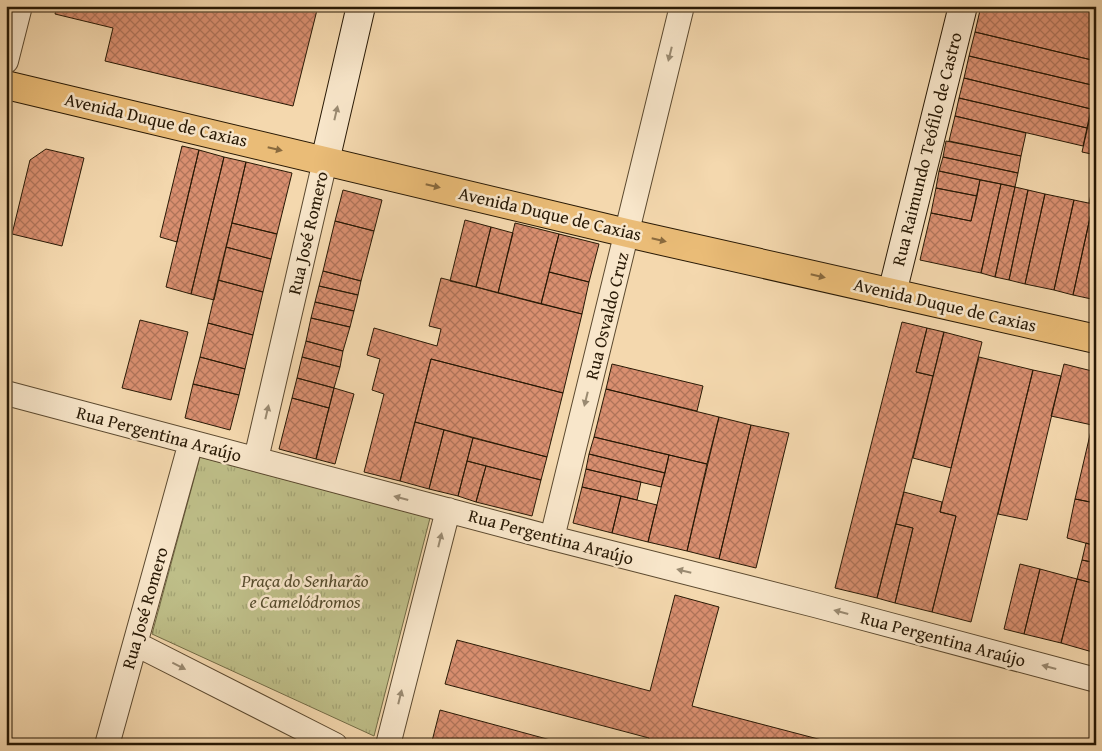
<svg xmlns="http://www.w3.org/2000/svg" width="1102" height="751" viewBox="0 0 1102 751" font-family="'Gentium Book Plus',serif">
  <defs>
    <pattern id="grass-tufts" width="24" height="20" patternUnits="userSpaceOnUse" patternTransform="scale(1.25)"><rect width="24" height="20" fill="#bebe88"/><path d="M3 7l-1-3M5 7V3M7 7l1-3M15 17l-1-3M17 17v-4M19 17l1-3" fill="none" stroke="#a3a374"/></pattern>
    <pattern id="building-cross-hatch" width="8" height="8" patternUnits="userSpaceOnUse" patternTransform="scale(1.25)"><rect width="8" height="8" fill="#d98f70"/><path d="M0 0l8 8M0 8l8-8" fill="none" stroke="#b0745a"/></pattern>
  </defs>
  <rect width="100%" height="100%" fill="#f4d8ae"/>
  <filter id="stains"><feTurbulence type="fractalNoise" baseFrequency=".004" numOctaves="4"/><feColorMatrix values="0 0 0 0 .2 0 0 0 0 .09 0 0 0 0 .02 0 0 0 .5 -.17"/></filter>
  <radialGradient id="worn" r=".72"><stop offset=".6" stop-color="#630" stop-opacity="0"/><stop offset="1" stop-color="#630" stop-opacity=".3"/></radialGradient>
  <!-- grass -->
  <path fill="url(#grass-tufts)" stroke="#736c46" d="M200 457 430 518 374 736 152 634Z"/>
  <!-- building -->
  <path fill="url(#building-cross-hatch)" stroke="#281905" d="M57 6H318L293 106 105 61 113 28 55 14Z
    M981 6H1096V61L975 32Z
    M975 32 1096 61V86L969 56Z
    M969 56 1096 86 1091 109 964 78Z
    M964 78 1091 109 1087 128 959 98Z
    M1096 91V155L1082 152Z
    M959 98 1087 128 1083 146 955 116Z
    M955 116 1026 133 1021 156 949 141Z
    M946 141 1021 156 1018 173 943 157Z
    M182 146 199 150 177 242 160 237Z
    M46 149 84 158 62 246 12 234 30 160Z
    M199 150 224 157 191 294 166 287Z
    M224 157 246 162 214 300 191 294Z
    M943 157 1018 173 1015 187 939 171Z
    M246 162 292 173 277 234 232 223Z
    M939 171 980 180 977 196 936 188Z
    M1096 172V205L1089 203Z
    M980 180 1001 184 981 273 920 260 931 213 971 221Z
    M1001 184 1015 187 995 277 981 273Z
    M1015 187 1028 190 1009 280 995 277Z
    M936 188 977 196 971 221 931 213Z
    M343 190 382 200 374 231 335 221Z
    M1028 190 1045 194 1025 284 1009 280Z
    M1045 194 1074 200 1054 290 1025 284Z
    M1074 200 1093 204 1073 295 1054 290Z
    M1093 204 1096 205V300L1073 295Z
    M465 220 491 227 476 287 450 281Z
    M335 221 374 231 361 281 323 271Z
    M232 223 277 234 271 259 226 247Z
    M515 223 559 234 541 304 498 293Z
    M491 227 513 233 498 293 476 287Z
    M559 234 599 244 589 282 549 272Z
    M226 247 271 259 263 292 218 280Z
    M323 271 361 281 358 295 319 286Z
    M549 272 589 282 582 314 541 304Z
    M441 278 582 314 563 393 431 359 400 481 364 472 384 394 372 390 380 359 367 355 374 328 437 346 441 329 429 326Z
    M218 280 263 292 253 335 208 323Z
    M319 286 358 295 354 311 315 302Z
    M315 302 354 311 350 327 311 318Z
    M311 318 350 327 343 351 306 341Z
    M140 320 188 332 171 400 122 388Z
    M902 322 927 328 916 372 933 376 877 598 835 588Z
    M208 323 253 335 245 369 200 357Z
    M927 328 944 332 933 376 916 372Z
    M944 332 982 342 951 468 913 458Z
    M306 341 343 351 340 367 302 357Z
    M200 357 245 369 239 395 193 384Z
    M302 357 340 367 334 388 297 378Z
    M979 357 1033 370 971 622 932 612 956 516 940 512Z
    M431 359 563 393 547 457 415 422Z
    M612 364 703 386 697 411 606 389Z
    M1064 364 1096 372V409L1092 425 1051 416Z
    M1033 370 1061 376 1027 520 998 514Z
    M297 378 334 388 329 408 292 398Z
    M193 384 239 395 230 430 185 418Z
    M334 388 354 394 335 464 316 459Z
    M606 389 719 417 707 464 594 437Z
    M292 398 329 408 316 459 279 449Z
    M1096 409V501L1095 503 1075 499Z
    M719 417 751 425 719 559 687 551Z
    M415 422 444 430 429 489 400 481Z
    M751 425 789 433 756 568 719 559Z
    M444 430 473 438 458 496 429 489Z
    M594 437 669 455 665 473 589 454Z
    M473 438 547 457 541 480 467 461Z
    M589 454 665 473 661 487 586 469Z
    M669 455 707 464 687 551 648 542Z
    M467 461 486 466 476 502 458 496Z
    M486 466 541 480 532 516 476 502Z
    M586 469 641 482 637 500 582 487Z
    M582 487 621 496 612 533 573 523Z
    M904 492 942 502 940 512 956 516 932 612 895 603 913 528 896 524Z
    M621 496 657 505 648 542 612 533Z
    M1075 499 1096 503V546L1067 538Z
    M896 524 913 528 895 603 877 598Z
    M1086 543 1096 546V563L1082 560Z
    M1082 560 1096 563V584L1077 579Z
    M1020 564 1040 569 1024 634 1004 629Z
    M1040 569 1077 579 1061 643 1024 634Z
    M1077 579 1096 584V653L1061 643Z
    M675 595 719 607 692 706 841 745H648L649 738 445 684 457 640 650 691Z
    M440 710 569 745H431Z"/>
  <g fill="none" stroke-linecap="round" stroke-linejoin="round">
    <!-- street casing -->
    <g stroke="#5b492f" stroke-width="26">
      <path id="street" d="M6 61 20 6
        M6 393 552 538 815 605 1096 680
        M256 459 325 161
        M552 538 682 6
        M136 644 335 745
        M107 745 191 442
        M388 745 448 510"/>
    </g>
    <!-- secondary casing -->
    <g stroke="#281905" stroke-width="30">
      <path id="secondary" d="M325 161 361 6
        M892 293 963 6"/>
    </g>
    <!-- primary casing -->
    <g stroke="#281905" stroke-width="30">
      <path id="primary" d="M6 85 627 233 1096 339"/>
    </g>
    <!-- street -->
    <use href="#street" stroke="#f8e6ca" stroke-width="24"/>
    <!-- secondary -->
    <use href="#secondary" stroke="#f8e6ca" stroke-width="28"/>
    <!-- primary -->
    <use href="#primary" stroke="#eabc77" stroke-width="28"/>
  </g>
  <!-- one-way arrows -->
  <defs><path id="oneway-solid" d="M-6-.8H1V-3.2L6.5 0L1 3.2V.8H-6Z" transform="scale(1.25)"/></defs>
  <g fill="#9a8a71">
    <use href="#oneway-solid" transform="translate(670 54) rotate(104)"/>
    <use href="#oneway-solid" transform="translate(336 113) rotate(-77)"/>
    <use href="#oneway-solid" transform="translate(586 399) rotate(104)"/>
    <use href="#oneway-solid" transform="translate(267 412) rotate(-77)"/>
    <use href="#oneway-solid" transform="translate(401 498) rotate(-165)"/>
    <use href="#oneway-solid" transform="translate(440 540) rotate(-76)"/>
    <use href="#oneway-solid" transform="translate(684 571) rotate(-166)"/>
    <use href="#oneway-solid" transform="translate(841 612) rotate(-165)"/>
    <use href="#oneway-solid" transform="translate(179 666) rotate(27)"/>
    <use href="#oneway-solid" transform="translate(1049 667) rotate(-165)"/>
    <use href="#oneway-solid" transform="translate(400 697) rotate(-76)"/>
  </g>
  <g fill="#896a3e">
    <use href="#oneway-solid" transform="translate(275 149) rotate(13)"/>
    <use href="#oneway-solid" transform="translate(433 186) rotate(13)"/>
    <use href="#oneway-solid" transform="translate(659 240) rotate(13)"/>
    <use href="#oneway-solid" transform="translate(818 276) rotate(13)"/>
  </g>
  <g text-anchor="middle" stroke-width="5" stroke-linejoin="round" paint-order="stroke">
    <!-- street labels -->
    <g font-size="18" fill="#281905" stroke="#f8e6ca">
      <text transform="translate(156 120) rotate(13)" y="6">Avenida Duque de Caxias</text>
      <text transform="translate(927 149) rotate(-76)" y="6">Rua Raimundo Teófilo de Castro</text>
      <text transform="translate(550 214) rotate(13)" y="6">Avenida Duque de Caxias</text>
      <text transform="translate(308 233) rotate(-77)" y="6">Rua José Romero</text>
      <text transform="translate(945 305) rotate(13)" y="6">Avenida Duque de Caxias</text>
      <text transform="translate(607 316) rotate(-76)" y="6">Rua Osvaldo Cruz</text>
      <text transform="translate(159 434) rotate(15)" y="6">Rua Pergentina Araújo</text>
      <text transform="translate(551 537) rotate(15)" y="6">Rua Pergentina Araújo</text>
      <text transform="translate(145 608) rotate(-74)" y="6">Rua José Romero</text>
      <text transform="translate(943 639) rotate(15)" y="6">Rua Pergentina Araújo</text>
    </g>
    <!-- park labels -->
    <g font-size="18" font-style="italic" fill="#554b2c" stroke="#f8e6ca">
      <text x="305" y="587">Praça do Senharão<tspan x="305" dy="21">e Camelódromos</tspan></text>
    </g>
  </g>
  <!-- margin -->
  <rect width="1102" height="751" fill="none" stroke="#f4d8ae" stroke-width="25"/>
  <rect x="8" y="8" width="1087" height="736" fill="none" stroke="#281905" stroke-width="2.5"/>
  <rect x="12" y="12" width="1077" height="726" fill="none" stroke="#281905"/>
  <rect width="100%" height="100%" filter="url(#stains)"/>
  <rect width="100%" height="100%" fill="url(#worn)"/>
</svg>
